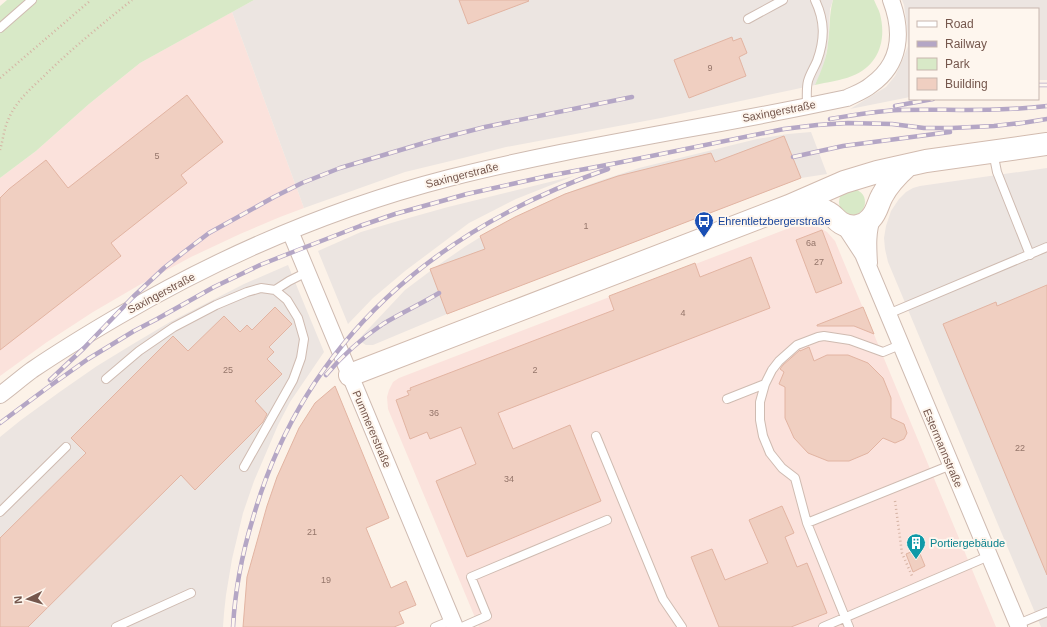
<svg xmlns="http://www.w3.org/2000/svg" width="1047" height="627" viewBox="0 0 1047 627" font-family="Arial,sans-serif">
  <rect width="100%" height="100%" fill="#fcf2e8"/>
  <!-- commercial -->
  <path fill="#fbe2dc" d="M232 12 304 208 280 217 240 234 191 257 141 284 93 312 47 342 0 376V178L36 151 89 104 140 63Z
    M797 225H808L818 227 827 232 835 241 996 627H479L388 409 387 397 389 390 393 382 399 378Z"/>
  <!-- industrial -->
  <path fill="#ece5e1" d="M254 0H833L830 9 828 44 824 65 815 85 661 118 506 147 463 158 405 172 304 208 232 12Z
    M902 0H1047V80H1038V9H910V97L850 109 886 87 895 76 903 59 908 46 907 26 904 5Z
    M811 132 827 174 801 178 447 314 373 345H366L358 340 405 290 437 266 466 246 503 223 564 194 602 180 639 168 757 139 788 134Z
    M1047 168V627H1041L888 262 885 249 884 238 886 226 891 211 899 199 906 192 913 188 920 186Z
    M574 176 516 199 469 223 405 271 373 298 348 324 318 251 361 232 398 221 448 207Z
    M288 265 324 352 290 402 278 425 254 481 243 513 232 559 226 595 224 613 223 627H0V437L21 420 61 391 97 366 133 344 170 322 244 284Z"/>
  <!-- green -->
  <path fill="#d8e9c7" d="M7 0H254L140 63 89 104 36 151 0 178V6Z
    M833 0H874C876 5 879 10 880 14 887 41 878 66 852 76 840 81 827 82 815 85 821 71 827 58 828 43 830 29 829 14 833 0Z
    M839 202a13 13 0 1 1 26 0a13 13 0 1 1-26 0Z"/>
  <!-- building -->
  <path fill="#f0cfc1" stroke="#e2b4a2" d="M459 0H528L529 1 468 24Z
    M732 37 733 41 741 38 747 53 739 57 746 76 689 98 674 60Z
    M187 95 223 142 181 175 187 183 111 243 121 256 0 350V198L9 189 46 160 68 188Z
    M784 136 801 178 447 314 430 269 485 249 480 236 515 217 565 194 618 176 711 153 715 162Z
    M822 230 842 283 816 293 796 240Z
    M751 257 770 308 498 413 513 449 570 425 601 501 467 557 436 481 476 464 461 427 430 439 427 432 410 439 396 400 409 395 407 391 411 390 410 388 614 310 609 296 695 263 700 277Z
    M1047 285V575L943 324 996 302 997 306Z
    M275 307 292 324 269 347 274 352 267 359 282 374 255 401 267 414 263 422 195 490 181 475 28 627H0V538L86 453 71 438 173 336 188 351 224 316 240 332 247 325 252 330Z
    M863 307 874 334 854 326H817V325Z
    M809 347 814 361 827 355H848L868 363 883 378 891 398V418L904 424 907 433 904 439 895 443 883 438 868 453 849 461H828L808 453 794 438 785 418V387L779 384 784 372 780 369 783 365 800 350V351Z
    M335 386 389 518 366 528 391 588 406 581 416 605 399 612 404 623 394 627H243L247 577 267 506 277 477 299 428 315 403Z
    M782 506 794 533 785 537 797 567 807 563 827 613 791 627H719L691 557 712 549 725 580 768 563 749 520Z
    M918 549 925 566 913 572 906 554Z"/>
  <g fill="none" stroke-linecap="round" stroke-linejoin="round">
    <!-- lane casing -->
    <g stroke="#cfbbb1" stroke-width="10">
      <path id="lane" d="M748 19 783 0
        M0 28 32 0
        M807 106C807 98 806 89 808 81 810 74 814 68 817 61 825 39 825 21 815 0
        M993 152 997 172 1030 255
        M275 290 289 281 307 272
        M888 314 1047 247
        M106 379 139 351 174 327 216 305 247 292 261 288 275 290 287 300 298 318 304 339 301 358 293 380 244 467
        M727 399 765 384
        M596 436 663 599 682 627
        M0 512 66 447
        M807 523 951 465
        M1018 624 1047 612
        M116 627 191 593
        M435 627 452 620
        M462 627 487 616 471 577 607 520
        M823 627 989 556
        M849 627 807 523 795 478 782 468 770 453 763 436 760 420V402L765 384 772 370 779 361 797 345 818 337 824 336 850 340 883 352 900 345"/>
    </g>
    <!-- street casing -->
    <g stroke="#cfbbb1" stroke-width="18">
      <path id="street" d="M841 223 846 228 863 254 1019 627
        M290 231 455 627
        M869 263C868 247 867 231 873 216
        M0 395C11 387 21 378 32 370 60 351 88 334 117 317 221 256 332 208 449 178 524 159 600 145 676 131 733 121 790 110 847 98 855 94 864 91 871 85 901 64 903 32 891 0"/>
    </g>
    <!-- secondary casing -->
    <g stroke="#d2bbaf" stroke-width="24">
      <path id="secondary" d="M790 206C803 206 817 206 829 213 833 215 836 220 841 223 851 229 864 227 871 218 877 212 878 203 882 196 888 184 898 174 908 165
        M350 375 789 206 844 182 877 172 926 161 1047 144"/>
    </g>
    <!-- path -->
    <path stroke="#d5b2a3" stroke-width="2.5" stroke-dasharray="1 3" stroke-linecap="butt" d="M0 78 91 0
      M0 150C3 140 4 128 9 118 16 102 29 90 42 78 70 50 101 25 132 0
      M895 501 902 553 912 576"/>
    <!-- lane -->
    <use href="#lane" stroke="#fff" stroke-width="8"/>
    <!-- street -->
    <use href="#street" stroke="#fff" stroke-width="16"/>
    <!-- secondary -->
    <use href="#secondary" stroke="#fff" stroke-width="22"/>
    <!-- rail casing -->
    <g stroke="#b4a6c5" stroke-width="4.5">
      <path id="rail" d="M1038 85H1047
        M895 106 933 99
        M830 119C853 115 877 111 900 110 949 109 998 112 1047 106
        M1016 124 1047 119
        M793 157 843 146 950 132
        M326 375C342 356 362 338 383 324 401 313 421 304 439 293
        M50 380 84 348 133 297 164 268 184 252 209 233 274 197 302 183 340 168 434 140 485 127 632 97
        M0 423 47 388 88 359 134 331 157 319 214 287 260 265 298 250 360 226 395 214 467 194 548 176 617 163 784 129 817 125 848 123 892 124 924 128H952L994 126 1021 123
        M233 627C235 590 242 554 253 518 304 340 437 228 608 169"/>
    </g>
    <!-- rail -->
    <use href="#rail" stroke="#fef6ee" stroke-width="3" stroke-dasharray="9" stroke-linecap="butt"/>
  </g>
  <!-- icons -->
  <defs>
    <g id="bus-pin" transform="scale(1)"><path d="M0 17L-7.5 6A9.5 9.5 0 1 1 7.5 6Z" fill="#1a4fb4" stroke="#fef6ee"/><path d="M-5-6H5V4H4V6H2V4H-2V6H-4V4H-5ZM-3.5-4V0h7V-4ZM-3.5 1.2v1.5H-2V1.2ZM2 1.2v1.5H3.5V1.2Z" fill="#fff"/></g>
    <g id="building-pin" transform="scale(1)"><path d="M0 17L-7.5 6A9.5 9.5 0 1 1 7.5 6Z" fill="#0f9aa8" stroke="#fef6ee"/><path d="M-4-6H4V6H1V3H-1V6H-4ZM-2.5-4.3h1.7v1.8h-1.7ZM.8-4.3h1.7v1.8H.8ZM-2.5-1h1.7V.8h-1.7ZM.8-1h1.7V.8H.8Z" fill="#fff"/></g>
  </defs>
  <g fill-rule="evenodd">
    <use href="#bus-pin" x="704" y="221"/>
    <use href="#building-pin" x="916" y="543"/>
  </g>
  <g text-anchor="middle" stroke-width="4" stroke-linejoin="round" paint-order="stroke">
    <!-- number labels -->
    <g font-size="9" fill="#94756a">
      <text x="710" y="71">9</text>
      <text x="157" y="159">5</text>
      <text x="586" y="229">1</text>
      <text x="811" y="246">6a</text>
      <text x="819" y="265">27</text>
      <text x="683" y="316">4</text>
      <text x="228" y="373">25</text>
      <text x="535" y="373">2</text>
      <text x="434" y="416">36</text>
      <text x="1020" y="451">22</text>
      <text x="509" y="482">34</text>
      <text x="312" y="535">21</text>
      <text x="326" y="583">19</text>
    </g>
    <!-- street labels -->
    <g font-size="11" fill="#75574d" stroke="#fef6ee">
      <text transform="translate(779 111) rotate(-11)" y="4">Saxingerstraße</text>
      <text transform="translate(462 175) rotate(-14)" y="4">Saxingerstraße</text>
      <text transform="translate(161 293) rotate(-28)" y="4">Saxingerstraße</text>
      <text transform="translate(372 429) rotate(67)" y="4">Pummererstraße</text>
      <text transform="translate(943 448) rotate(67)" y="4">Estermannstraße</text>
    </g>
    <!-- transit labels -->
    <g font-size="11" fill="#164399" stroke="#fef6ee" text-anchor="start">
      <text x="718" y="225">Ehrentletzbergerstraße</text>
    </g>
    <!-- culture labels -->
    <g font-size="11" fill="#0d838f" stroke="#fef6ee" text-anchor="start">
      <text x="930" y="547">Portiergebäude</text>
    </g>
  </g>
  <!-- legend -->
  <rect x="909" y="8" width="130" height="92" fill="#fef6ee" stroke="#c7b6ae"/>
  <rect x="917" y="21" width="20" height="6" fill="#ffffff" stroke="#c7b6ae"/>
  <text x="945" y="28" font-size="12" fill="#75574d">Road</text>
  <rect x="917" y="41" width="20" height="6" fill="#b4a6c5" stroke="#c7b6ae"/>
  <text x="945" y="48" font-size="12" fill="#75574d">Railway</text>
  <rect x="917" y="58" width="20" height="12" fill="#d8e9c7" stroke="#c7b6ae"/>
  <text x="945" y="68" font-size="12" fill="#75574d">Park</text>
  <rect x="917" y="78" width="20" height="12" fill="#f0cfc1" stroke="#c7b6ae"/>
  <text x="945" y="88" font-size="12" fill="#75574d">Building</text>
  <!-- north arrow -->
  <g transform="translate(28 599) rotate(265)" stroke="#fef6ee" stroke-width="3" paint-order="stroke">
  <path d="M0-3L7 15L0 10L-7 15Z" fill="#75574d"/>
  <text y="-6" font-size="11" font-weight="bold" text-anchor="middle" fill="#75574d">N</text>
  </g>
</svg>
